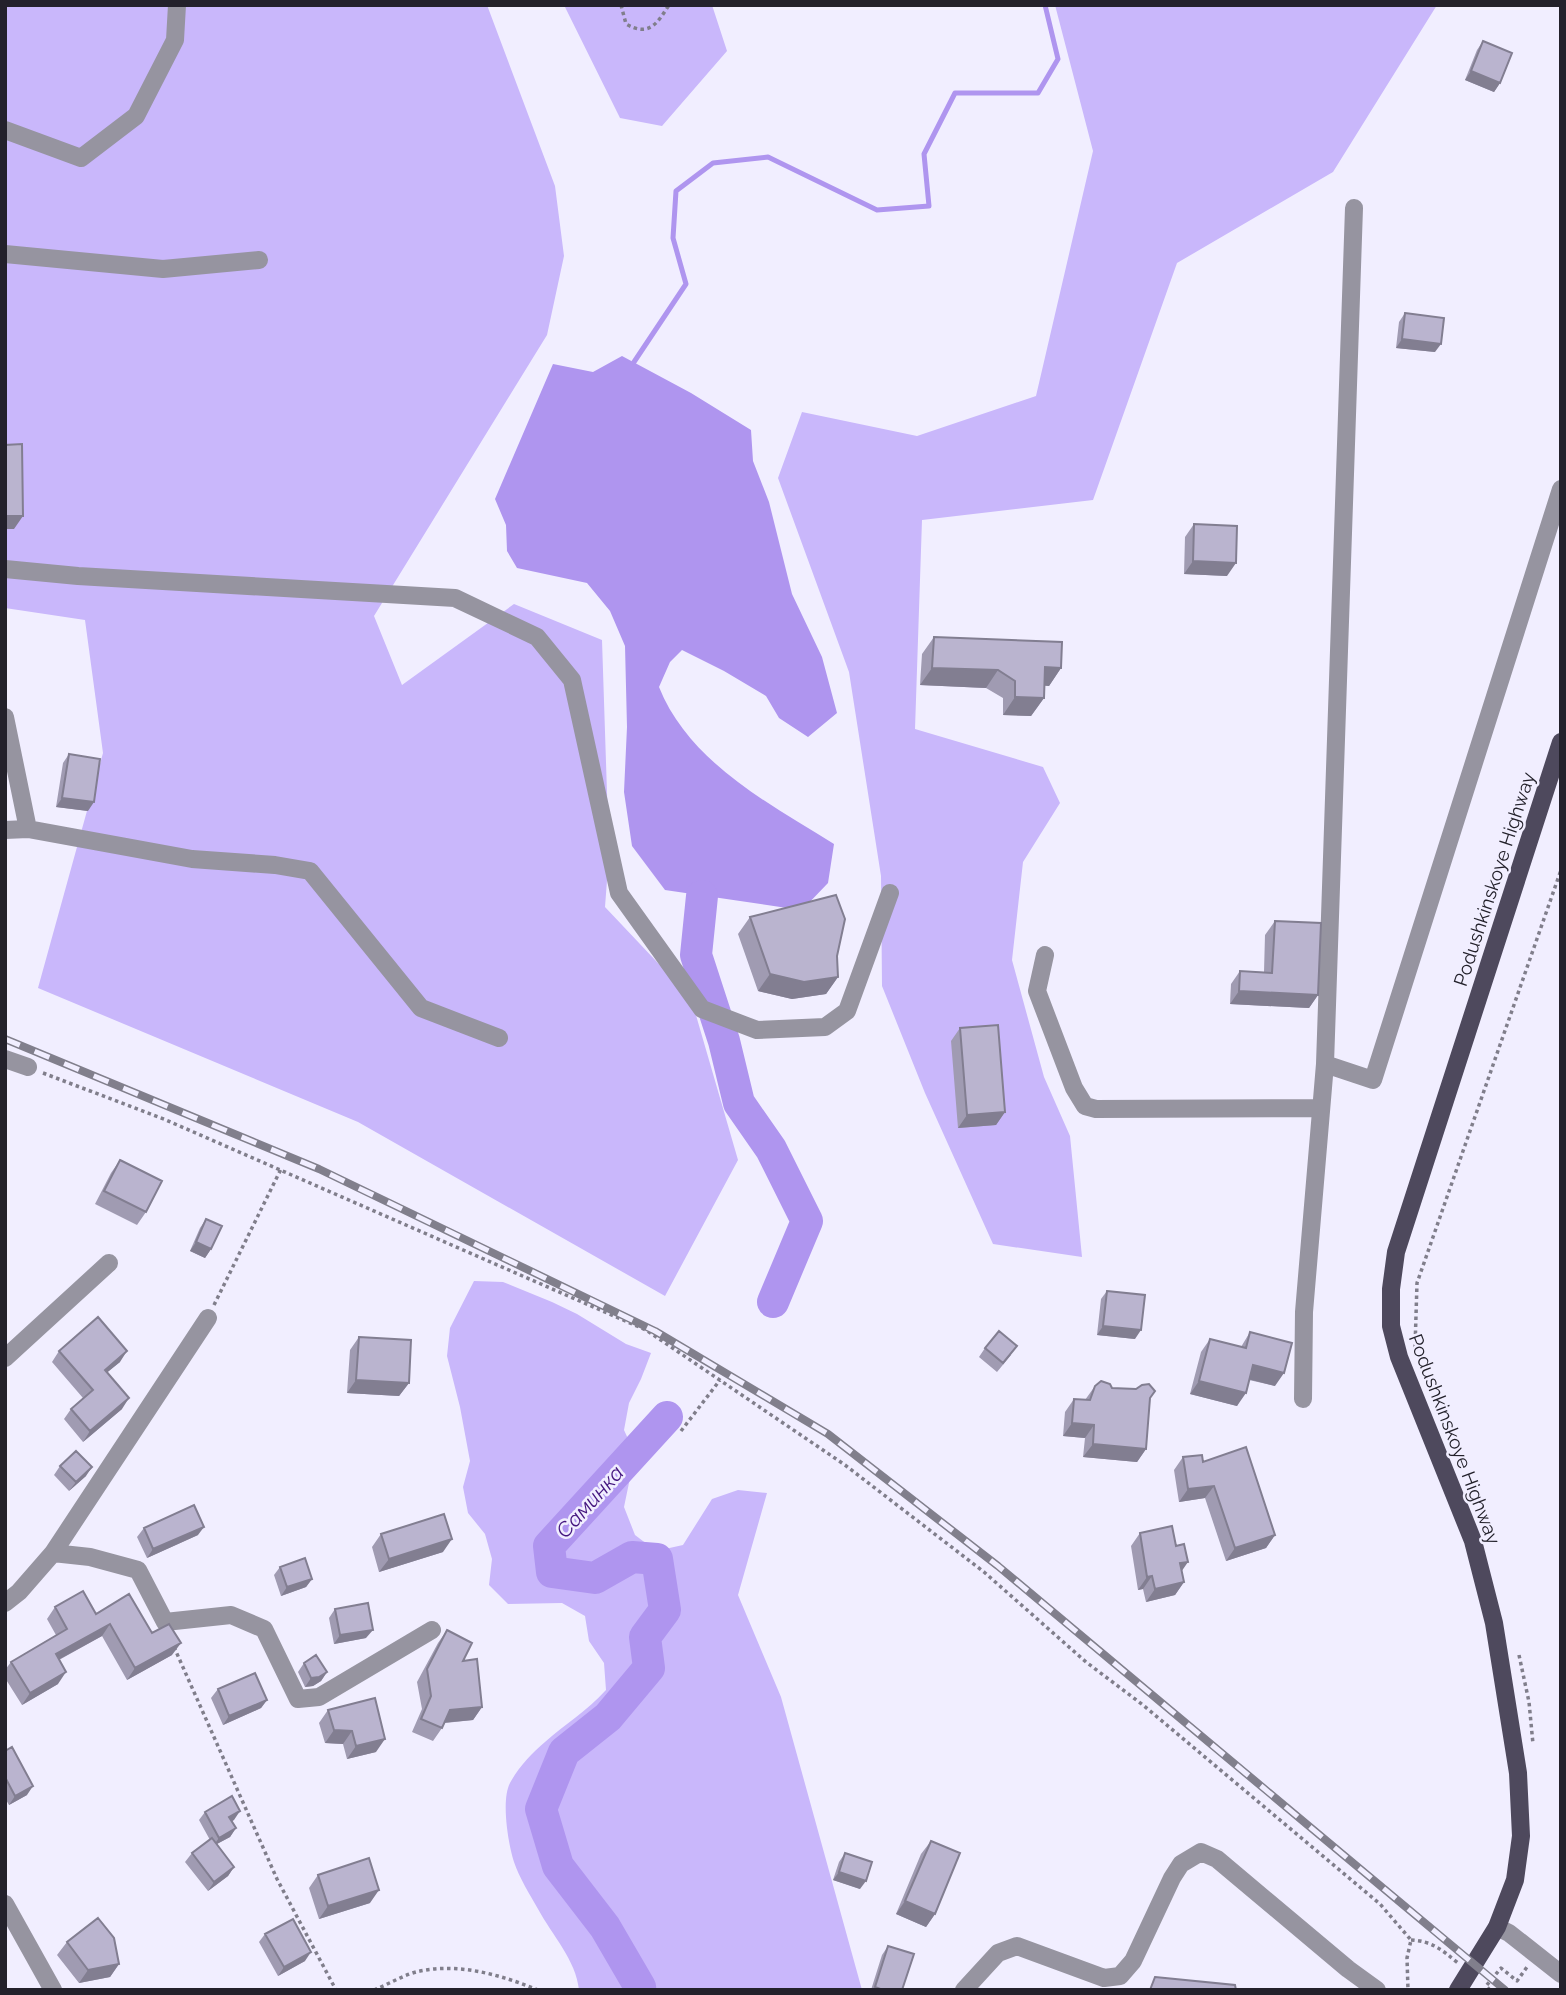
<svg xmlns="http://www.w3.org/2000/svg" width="1566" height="1995" viewBox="0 0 1566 1995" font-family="Raleway,sans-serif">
  <rect width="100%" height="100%" fill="#f1eeff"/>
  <!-- green -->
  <path fill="#c9b7fb" d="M5 5H487L555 186 564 256 547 335 374 616 402 685 514 604 602 640 609 854 605 907 691 998 738 1160 665 1296 358 1122 38 988 103 753 85 620 5 608Z
    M564 5H712L727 51 662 126 620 118Z
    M1055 5H1437L1333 172 1177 263 1093 500 922 520 915 729 1043 767 1060 803 1023 862 1012 960 1044 1077 1070 1136 1082 1257 993 1244 925 1093 882 986 881 876 849 672 778 478 802 412 917 436 1036 396 1093 151Z
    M474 1281 503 1282 552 1302 577 1314 626 1344 651 1353 641 1379 629 1403 624 1430 635 1454 624 1507 635 1535 656 1551 683 1545 712 1499 738 1490 767 1493 738 1595 781 1697 862 1990H579C576 1960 552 1935 538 1909 530 1895 519 1877 514 1862 508 1843 501 1800 510 1783 518 1768 532 1753 545 1742 565 1724 587 1711 606 1690L604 1663 589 1641 585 1616 562 1603 508 1604 489 1585 492 1559 485 1534 468 1513 463 1487 470 1461 460 1407 447 1356 450 1328Z"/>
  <!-- water -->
  <path fill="#af95ef" d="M622 356 691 393 751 430 753 461 769 502 792 594 822 657 837 713 808 737 779 718 766 696 724 671 682 650 670 662 659 687C689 762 768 803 834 844L828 883 804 908H787L665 890 632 846 624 792 627 727 625 646 610 611 587 583 517 568 507 551 506 525 495 499 553 364 593 372Z"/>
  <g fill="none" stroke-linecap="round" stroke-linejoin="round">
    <!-- stream -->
    <path stroke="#af95ef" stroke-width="5" d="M634 362 686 284 673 238 676 191 713 163 768 157 877 210 929 206 924 154 955 93H1038L1058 59 1045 5"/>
    <!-- river -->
    <path stroke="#af95ef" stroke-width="32" d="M702 896 696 955 724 1041 739 1103 771 1149 807 1221 773 1302
      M638 1990 640 1987 605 1927 558 1866 541 1809 564 1752 608 1717 649 1668 645 1637 665 1610 657 1559 632 1557 595 1578 552 1572 549 1546 667 1417"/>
    <!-- path -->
    <path stroke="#807e8b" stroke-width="3.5" stroke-dasharray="3.5 3.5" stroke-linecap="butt" d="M621 5 626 24C649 37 657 24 669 5
      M43 1073 166 1120 646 1330 845 1465 984 1572 1086 1662 1143 1705 1380 1904 1411 1940 1407 1958 1408 1990
      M214 1305 281 1169
      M1415 1348 1417 1283 1561 870
      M681 1431 720 1380
      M1482 1513 1493 1541
      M174 1647 277 1879 336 1990
      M1519 1655 1529 1702 1533 1744
      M1411 1940C1432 1941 1442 1950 1458 1963
      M374 1990C389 1984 405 1974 420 1971 461 1963 501 1975 538 1990
      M1490 1990 1486 1986 1501 1968 1517 1981 1527 1967"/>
    <!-- minor -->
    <path stroke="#9694a0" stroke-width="18" d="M5 130 81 158 136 116 175 40 177 5
      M1354 208 1325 1064 1373 1080 1561 489
      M5 254 163 269 259 260
      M5 569 78 576 455 598 537 637 572 680 619 893 702 1009 757 1030 825 1027 847 1011 890 893
      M5 717 28 829
      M5 830 28 829 192 859 275 865 310 871 421 1008 499 1038
      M1045 955 1037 991 1074 1088 1085 1106 1096 1109 1321 1108
      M5 1059 28 1067
      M5 1358 109 1263
      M1303 1399 1304 1312 1325 1064
      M53 1553 208 1318
      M5 1603 19 1592 53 1553 90 1557 138 1570 165 1622 231 1615 264 1629 298 1699 319 1697 432 1630
      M5 1904 53 1990
      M1497 1927 1509 1933 1561 1974
      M964 1990 998 1953 1017 1946 1104 1978 1120 1976 1133 1961 1172 1878 1181 1864 1201 1852 1217 1859 1348 1969 1377 1990"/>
    <!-- major -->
    <path stroke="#4e495d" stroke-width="18" d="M1458 1990 1497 1927 1515 1880 1521 1836 1518 1773 1494 1623 1473 1541 1399 1357 1391 1326V1289L1396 1252 1561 742"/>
    <!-- rail casing -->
    <g stroke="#817f8c" stroke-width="8">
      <path id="rail" d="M5 1039 319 1169 655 1331 828 1434 998 1566 1505 1990"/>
    </g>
    <!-- rail -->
    <use href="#rail" stroke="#f1eeff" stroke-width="5" stroke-dasharray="16" stroke-linecap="butt"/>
  </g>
  <!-- wall -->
  <path fill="#a09bb2" d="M1483 41 1500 83 1494 92 1465 80 1477 50Z
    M1405 313 1435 352 1396 348 1399 322Z
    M1194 524 1227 576 1184 574 1185 537Z
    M934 637 1061 668 1049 686 1044 685V698L1031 716 1003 715V698L986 688 920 685 922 654Z
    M69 754 88 811 56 807 63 763Z
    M750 917 838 977 826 994 792 999 758 991 738 934Z
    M1275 921 1318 995 1309 1008 1230 1004 1231 984 1240 971 1264 972 1265 935Z
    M960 1028 1005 1112 996 1125 958 1128 951 1041Z
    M120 1160 146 1212 137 1225 95 1204 111 1173Z
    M206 1219 211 1249 205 1258 190 1251 200 1228Z
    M1107 1291 1135 1339 1097 1335 1101 1299Z
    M1250 1332 1275 1386 1249 1380 1237 1406 1190 1394 1201 1352 1210 1339 1241 1347Z
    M359 1337 409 1383 399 1396 347 1393 350 1350Z
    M985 1348 1011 1355 997 1372 979 1357Z
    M59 1351 120 1362 107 1372 122 1409 83 1442 64 1419 71 1409 83 1398 52 1362Z
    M1095 1386 1150 1398 1146 1449 1137 1462 1083 1457 1085 1438 1063 1436 1065 1412 1074 1399 1085 1400Z
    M1183 1457 1203 1462 1275 1535 1266 1548 1226 1561 1205 1498 1179 1502 1174 1470Z
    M60 1466 86 1476 69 1491 54 1475Z
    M144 1528 198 1535 147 1558 137 1537Z
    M1140 1533 1181 1571 1184 1582 1175 1595 1146 1602 1143 1589 1138 1590 1131 1546Z
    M381 1534 443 1552 379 1572 372 1547Z
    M280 1567 312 1579 306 1587 281 1596 274 1575Z
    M55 1607 96 1614 152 1633 172 1655 127 1680 102 1636 59 1660 58 1684 22 1705 5 1678V1670L11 1662 56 1635 47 1619Z
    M335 1609 366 1638 334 1644 329 1618Z
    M447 1630 463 1661 482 1707 473 1720 445 1723 442 1728 433 1741 412 1732 422 1709 417 1682 438 1643Z
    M304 1663 327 1672 321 1681 313 1686 305 1687 298 1672Z
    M218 1689 267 1700 261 1708 223 1725 211 1698Z
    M328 1710 376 1752 347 1759 343 1744 325 1743 319 1723Z
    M5 1751 27 1795 9 1805 5 1798Z
    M205 1812 234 1820 231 1821 236 1828 230 1837 217 1844 234 1867 228 1876 208 1891 185 1862 192 1853 210 1840 199 1820Z
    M931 1841 935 1914 926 1927 896 1914 921 1854Z
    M845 1853 860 1889 833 1880 839 1862Z
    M318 1875 370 1903 319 1919 309 1888Z
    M265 1934 305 1961 278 1976 259 1942Z
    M67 1942 119 1964 110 1977 79 1983 57 1955Z
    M888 1946 902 1990H871L882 1955Z"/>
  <!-- shaded-wall -->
  <path fill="#827e91" d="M1471 71 1500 83 1494 92 1465 80Z
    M1402 339 1441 344 1435 352 1396 348Z
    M5 516H23L14 529H5Z
    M1193 561 1236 563 1227 576 1184 574Z
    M1045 667 1061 668 1049 686 1033 685Z
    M932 668 998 670 986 688 920 685Z
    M1015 697 1044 698 1031 716 1003 715Z
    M62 798 94 802 88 811 56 807Z
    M770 974 838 977 826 994 792 999 758 991Z
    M1239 991 1318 995 1309 1008 1230 1004Z
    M1005 1112 996 1125 958 1128 967 1115Z
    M196 1242 211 1249 205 1258 190 1251Z
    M1103 1326 1141 1330 1135 1339 1097 1335Z
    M127 1351 120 1362 98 1380 105 1370Z
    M1253 1365 1284 1373 1275 1386 1244 1378Z
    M356 1380 409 1383 399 1396 347 1393Z
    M1199 1381 1246 1393 1237 1406 1190 1394Z
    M129 1398 122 1409 83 1442 90 1431Z
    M1072 1423 1094 1425 1085 1438 1063 1436Z
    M1093 1444 1146 1449 1137 1462 1083 1457Z
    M92 1467 86 1476 69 1491 76 1482Z
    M1214 1486 1205 1498 1179 1502 1188 1489Z
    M204 1527 198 1535 147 1558 153 1549Z
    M1275 1535 1266 1548 1226 1561 1235 1548Z
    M452 1539 443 1552 379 1572 389 1559Z
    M1188 1562 1179 1575 1180 1563Z
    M1152 1576 1143 1589 1138 1590 1147 1577Z
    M312 1579 306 1587 281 1596 287 1587Z
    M1184 1582 1175 1595 1146 1602 1155 1589Z
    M110 1624 102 1636 47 1666 56 1654Z
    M373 1630 366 1638 334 1644 340 1635Z
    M181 1643 172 1655 127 1680 135 1668Z
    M66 1672 58 1684 22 1705 30 1693Z
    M327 1672 321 1681 313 1686 305 1687 311 1678Z
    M267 1700 261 1708 223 1725 229 1716Z
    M482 1707 473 1720 441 1723 450 1710Z
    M334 1730 352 1731 343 1744 325 1743Z
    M385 1739 376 1752 347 1759 356 1746Z
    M33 1786 27 1795 9 1805 15 1796Z
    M240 1811 234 1820 223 1826 229 1817Z
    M236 1828 230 1837 213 1846 219 1838Z
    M234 1867 228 1876 208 1891 214 1882Z
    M839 1872 866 1881 860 1889 833 1880Z
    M379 1890 370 1903 319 1919 328 1906Z
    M905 1901 935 1914 926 1927 896 1914Z
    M311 1952 305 1961 278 1976 284 1967Z
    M119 1964 110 1977 79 1983 88 1970Z"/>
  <!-- building -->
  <path fill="#bab4cf" stroke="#827e91" stroke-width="2" d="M1483 41 1512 53 1500 83 1471 71Z
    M1405 313 1444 318 1441 344 1402 339Z
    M22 444 23 516H5V445Z
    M1194 524 1237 526 1236 563 1193 561Z
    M934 637 1062 642 1061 668 1045 667 1044 698 1015 697V681L998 670 932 668Z
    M69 754 100 759 94 802 62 798Z
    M836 895 845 919 837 956 838 977 804 982 770 974 750 917Z
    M1275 921 1321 923 1318 995 1239 991 1240 971 1272 973Z
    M998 1025 1005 1112 967 1115 960 1028Z
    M120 1160 162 1181 146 1212 104 1191Z
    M206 1219 222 1226 211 1249 196 1242Z
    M1107 1291 1145 1295 1141 1330 1103 1326Z
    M98 1317 127 1351 105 1370 129 1398 90 1431 71 1409 93 1390 59 1351Z
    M999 1331 1017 1346 1003 1363 985 1348Z
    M1250 1332 1292 1343 1284 1373 1253 1365 1246 1393 1199 1381 1210 1339 1246 1348Z
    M359 1337 411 1340 409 1383 356 1380Z
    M1101 1381 1110 1384 1112 1388 1136 1389 1142 1385 1149 1384 1155 1391 1150 1398 1146 1449 1093 1444 1094 1425 1072 1423 1074 1399 1090 1400 1095 1386Z
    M1246 1447 1275 1535 1235 1548 1214 1486 1188 1489 1183 1457 1202 1455 1203 1462Z
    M76 1451 92 1467 76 1482 60 1466Z
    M194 1505 204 1527 153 1549 144 1528Z
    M444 1514 452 1539 389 1559 381 1534Z
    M1172 1526 1176 1546 1184 1544 1188 1562 1180 1563 1184 1582 1155 1589 1152 1576 1147 1577 1140 1533Z
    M305 1558 312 1579 287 1587 280 1567Z
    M83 1591 96 1614 129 1594 152 1633 169 1624 181 1643 135 1668 110 1624 56 1654 66 1672 30 1693 11 1662 67 1629 55 1607Z
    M368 1603 373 1630 340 1635 335 1609Z
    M447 1630 472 1643 463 1661 477 1659 482 1707 450 1710 442 1728 421 1719 431 1696 427 1669Z
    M316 1655 327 1672 319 1677 311 1678 304 1663Z
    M255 1673 267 1700 229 1716 218 1689Z
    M375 1698 385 1739 356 1746 352 1731 334 1730 328 1710Z
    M12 1747 33 1786 15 1796 5 1777V1751Z
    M232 1796 240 1811 229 1817 236 1828 219 1838 205 1812Z
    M212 1838 234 1867 214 1882 192 1853Z
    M931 1841 960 1853 935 1914 905 1901Z
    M845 1853 872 1862 866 1881 839 1872Z
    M369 1858 379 1890 328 1906 318 1875Z
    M98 1918 114 1938 119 1964 88 1970 67 1942Z
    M293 1919 311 1952 284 1967 265 1934Z
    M888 1946 914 1954 902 1990H883L875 1987Z
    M1155 1977 1235 1985 1236 1990H1150Z"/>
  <g text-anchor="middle" stroke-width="5" stroke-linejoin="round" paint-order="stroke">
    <!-- street labels -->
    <g font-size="19" fill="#23212b" stroke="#f1eeff">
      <text transform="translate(1494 879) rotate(-72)" y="7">Podushkinskoye Highway</text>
      <text transform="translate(1455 1439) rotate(69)" y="7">Podushkinskoye Highway</text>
    </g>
    <!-- water labels -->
    <g font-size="21" font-style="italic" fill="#44167f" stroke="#f1eeff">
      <text transform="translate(590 1502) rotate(-48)" y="7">Саминка</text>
    </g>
  </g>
  <!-- border -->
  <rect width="1566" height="1995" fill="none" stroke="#23212b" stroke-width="14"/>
</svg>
